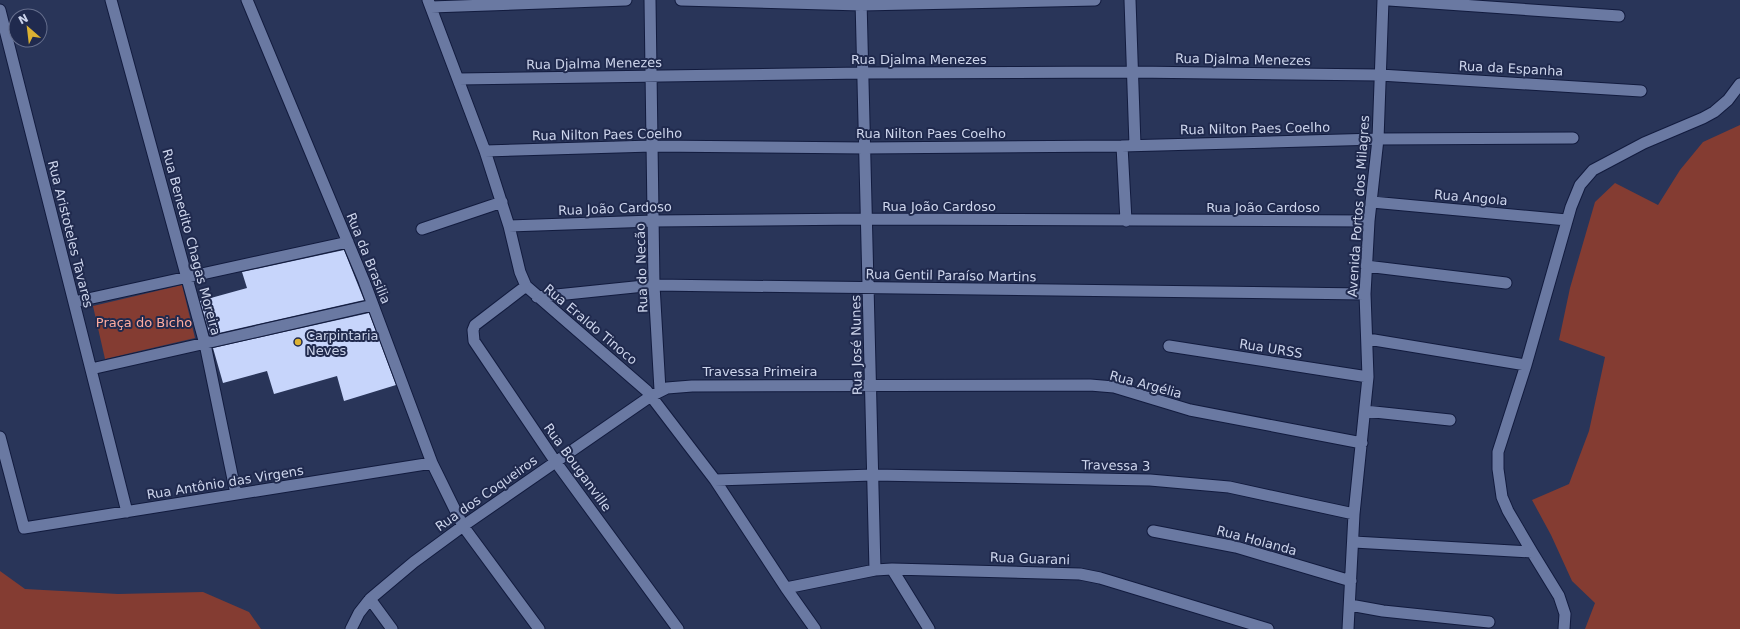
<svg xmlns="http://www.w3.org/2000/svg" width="1740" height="629" viewBox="0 0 1740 629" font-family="'DejaVu Sans',sans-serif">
  <rect width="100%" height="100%" fill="#293559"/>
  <!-- green -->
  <path fill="#843c32" d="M1740 125V629H1585L1595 603 1572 581 1551 535 1532 500 1569 484 1589 431 1605 357 1559 340 1570 288 1595 202 1615 183 1658 205 1680 170 1703 142Z
    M182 285 195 338 105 359 93 306Z
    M0 571 25 589 118 594 203 592 249 612 261 629H0Z"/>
  <!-- building -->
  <path fill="#c7d5fb" d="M344 250 364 300 210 335 200 301 247 288 242 272Z
    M369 313 396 385 344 401 337 376 274 394 267 371 223 383 213 348Z"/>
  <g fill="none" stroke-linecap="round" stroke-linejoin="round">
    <!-- minor casing -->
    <g stroke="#121b3e" stroke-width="13">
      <path id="minor" d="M111 0 205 344 236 494
        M247 0 364 281 432 463 463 526 539 629
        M428 0 485 151 509 226 520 272 526 286 647 391 715 480 786 588 815 629
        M650 0 654 285 660 390
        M681 0 861 5 1095 0
        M861 0 875 570
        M1130 0 1135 145
        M1389 0 1619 16
        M431 7 626 0
        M0 10 127 512
        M458 79 863 73 1133 72 1380 75 1641 91
        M1122 146 1126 221
        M485 151 652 146 865 148 1122 146 1378 139 1573 138
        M1372 202 1567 220
        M509 226 653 221 865 219 1369 221
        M422 229 502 202
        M1366 266 1506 283
        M526 286 475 325 473 330 474 341 555 461 678 629
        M537 297 654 285 1365 294
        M74 302 348 242
        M1368 339 1526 365
        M1169 346 1368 377
        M91 369 373 305
        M1365 411 1450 420
        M0 437 24 528 432 463
        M715 480 873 475 1150 480 1229 487 1354 514
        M1153 531 1236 547 1351 581
        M1354 542 1532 552
        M892 569 929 629
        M786 588 875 570 892 569 1080 574 1100 578 1268 629
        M370 599 392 629
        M1350 605 1383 611 1489 622
        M351 629 359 613 370 599 414 562 463 526 651 396 667 388 692 386 1090 385 1114 387 1190 410 1362 443
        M1348 629 1354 514 1368 377 1365 294 1369 221 1378 139 1383 0
        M1564 629 1565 614 1559 596 1532 552 1508 511 1502 497 1498 469V452L1526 365 1571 207 1580 185 1593 170 1644 143 1703 118 1714 112 1728 100 1740 84"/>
    </g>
    <!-- minor -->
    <use href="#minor" stroke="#6a79a2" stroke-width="11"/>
  </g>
  <!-- markers -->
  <circle fill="#dcb233" stroke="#202a4e" stroke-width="1.5" cx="298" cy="342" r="4"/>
  <g text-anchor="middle" stroke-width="4" stroke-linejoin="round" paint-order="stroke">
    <!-- street labels -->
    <g font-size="13" fill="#cdd5ec" stroke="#202a4e">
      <text x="919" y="64">Rua Djalma Menezes</text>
      <text transform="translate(1243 59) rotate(1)" y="5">Rua Djalma Menezes</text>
      <text transform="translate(594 63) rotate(-1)" y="5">Rua Djalma Menezes</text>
      <text transform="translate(1511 68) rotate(3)" y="5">Rua da Espanha</text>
      <text transform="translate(1255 128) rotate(-1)" y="5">Rua Nilton Paes Coelho</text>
      <text x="931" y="138">Rua Nilton Paes Coelho</text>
      <text transform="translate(607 134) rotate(-1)" y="5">Rua Nilton Paes Coelho</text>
      <text transform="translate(1471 197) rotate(5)" y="5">Rua Angola</text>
      <text x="939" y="211">Rua João Cardoso</text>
      <text transform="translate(1358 206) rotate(-86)" y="5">Avenida Portos dos Milagres</text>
      <text x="1263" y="212">Rua João Cardoso</text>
      <text transform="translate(615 208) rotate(-2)" y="5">Rua João Cardoso</text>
      <text transform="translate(71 234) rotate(76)" y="5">Rua Aristoteles Tavares</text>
      <text transform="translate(192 242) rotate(75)" y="5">Rua Benedito Chagas Moreira</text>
      <text transform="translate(369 258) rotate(68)" y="5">Rua da Brasilia</text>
      <text transform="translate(641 268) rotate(-92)" y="5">Rua do Necão</text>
      <text transform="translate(951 275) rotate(1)" y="5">Rua Gentil Paraíso Martins</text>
      <text transform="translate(591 324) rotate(40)" y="5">Rua Eraldo Tinoco</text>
      <text transform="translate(856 345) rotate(-91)" y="5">Rua José Nunes</text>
      <text transform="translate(1271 348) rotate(9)" y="5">Rua URSS</text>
      <text x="760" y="376">Travessa Primeira</text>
      <text transform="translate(1146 384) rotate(15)" y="5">Rua Argélia</text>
      <text transform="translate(1116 465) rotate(1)" y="5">Travessa 3</text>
      <text transform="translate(578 467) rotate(54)" y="5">Rua Bouganville</text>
      <text transform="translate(225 482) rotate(-9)" y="5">Rua Antônio das Virgens</text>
      <text transform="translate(486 493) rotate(-35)" y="5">Rua dos Coqueiros</text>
      <text transform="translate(1257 540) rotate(15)" y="5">Rua Holanda</text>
      <text transform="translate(1030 558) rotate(2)" y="5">Rua Guarani</text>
    </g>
    <!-- park labels -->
    <g font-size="13" fill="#ffac9f" stroke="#202a4e">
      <text x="144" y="327">Praça do Bicho</text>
    </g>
    <!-- poi labels -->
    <g font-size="13" fill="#cdd5ec" stroke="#202a4e" text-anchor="start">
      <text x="306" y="340">Carpintaria<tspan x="306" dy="15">Neves</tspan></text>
    </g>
  </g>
  <!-- north arrow -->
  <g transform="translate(28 28) rotate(332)"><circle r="19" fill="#202a4e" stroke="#656e8d"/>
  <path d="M0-3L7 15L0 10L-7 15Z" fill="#dcb233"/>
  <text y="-6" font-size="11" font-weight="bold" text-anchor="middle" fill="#cdd5ec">N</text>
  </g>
</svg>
